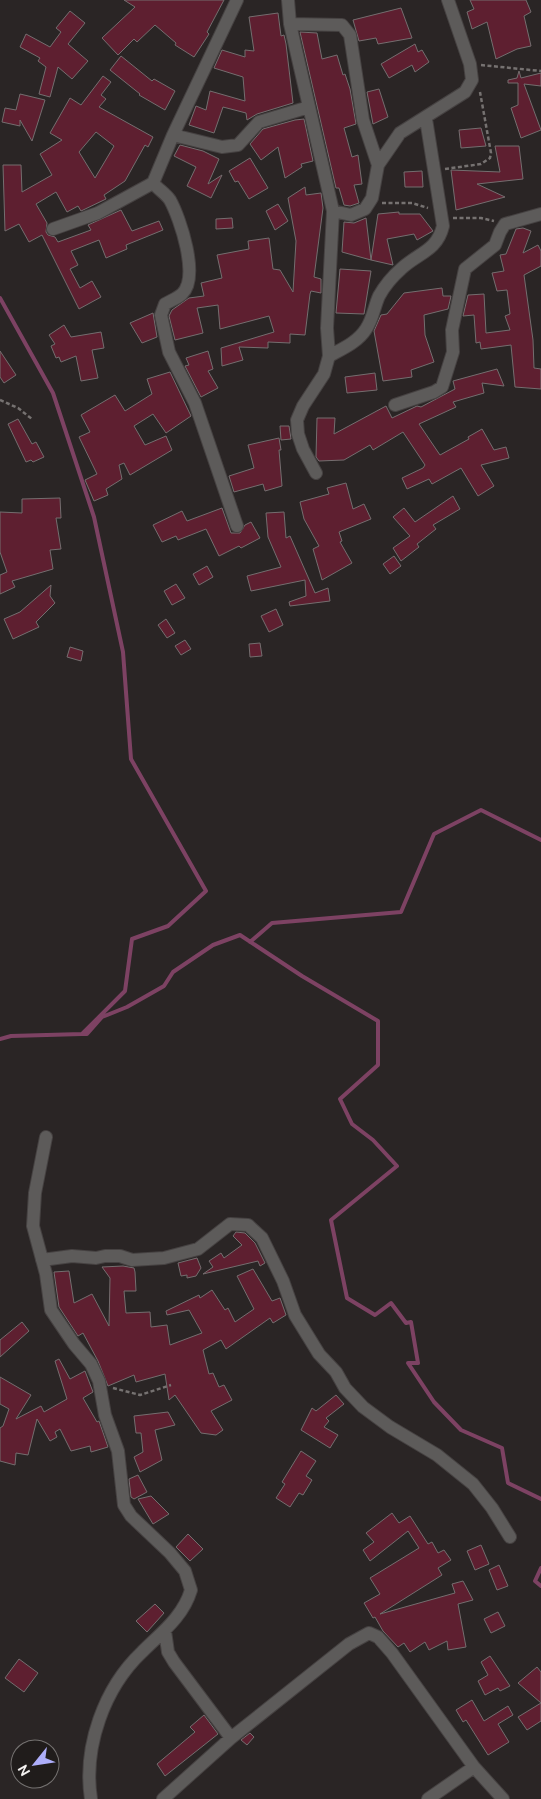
<svg xmlns="http://www.w3.org/2000/svg" width="541" height="1799" viewBox="0 0 541 1799" font-family="Ubuntu,sans-serif">
  <rect width="100%" height="100%" fill="#2a2525"/>
  <g fill="none" stroke-linecap="round" stroke-linejoin="round">
    <!-- stream -->
    <path stroke="#7d4263" stroke-width="4" d="M0 298 53 393 94 517 123 652 131 759 206 891 168 926 132 939 125 991 82 1034 11 1036 0 1039
      M250 942 272 923 401 912 434 834 481 810 541 840
      M82 1034H87L102 1017 127 1007 164 986 173 972 213 945 240 935 302 976 378 1021V1065L340 1099 352 1124 373 1140 397 1166 331 1220 347 1298 375 1315 391 1303 406 1323 411 1322 418 1363H408L434 1402 461 1430 502 1448 508 1483 541 1499
      M541 1568 535 1581 541 1586"/>
  </g>
  <!-- building -->
  <path fill="#5e1f30" stroke="#746e6f" fill-rule="evenodd" d="M124 0H224L207 32 209 34 194 57 175 45 176 43 155 25 137 42 134 39 118 55 102 38 135 7Z
    M470 0H526L531 12 524 16 531 46 517 49 496 59 487 22 472 29 467 12 474 9Z
    M401 8 412 38 378 44 376 38 359 41 353 20Z
    M70 11 85 23 68 44 88 61 72 79 58 67 50 97 39 94 46 67 38 61 40 58 20 47 26 34 50 47 61 32 56 28Z
    M278 13 281 36 284 35 286 44 293 103 257 114 247 120 246 113 223 107 214 133 189 125 196 106 206 110 210 91 245 101 243 77 214 68 222 50 245 57V50L254 51 249 17Z
    M300 32 317 33 322 59 337 55 343 75 345 74 350 89 356 124 344 128 352 157 358 155 362 184 354 185 359 203 350 206 344 205 339 188H336Z
    M415 44 418 52 422 50 429 62 415 72 412 65 389 78 381 64Z
    M121 56 152 81 154 79 175 91 165 110 139 95 140 94 110 70Z
    M519 71 521 78 541 73V86L524 84 541 130 521 138 511 108 518 105V83H508V80L517 78Z
    M103 76 111 82 101 95 106 99 99 107 153 137 148 147 145 145 125 181 104 195 106 199 81 211 78 206 67 212 56 192 36 204 47 223 46 232 48 235 55 237 58 242 91 230 88 225 121 210 132 231 159 221 163 230 126 245 127 249 106 258 99 240 71 251 78 265 70 269 80 288 92 281 101 297 79 309 42 235 29 242 19 224 5 231 3 165H21L22 192 52 175 40 154 62 140 50 133 70 98 81 105ZM96 132 114 146 95 178 79 152Z
    M379 89 388 117 373 124 367 92Z
    M20 94 45 100 32 141 20 120V126L2 122 5 108 16 110Z
    M304 119 313 161 301 164 302 167 285 178 278 147 261 160 250 144 263 129 295 120Z
    M481 128 486 146 461 148 459 130Z
    M180 145 203 151 219 159 208 184 222 175 211 198 187 186 196 167 174 156Z
    M495 146H519L523 179 477 184 505 197 456 210 451 170 500 172Z
    M250 158 268 188 249 199 238 181 235 182 229 171Z
    M422 171 423 187H405L404 172Z
    M305 187 306 195 321 193 323 208 314 277 321 279V293L311 291 310 294 305 335 290 334V343L268 342V348L239 347 243 360 222 366 221 348 274 332 269 316 220 329 218 305 197 308 203 333 175 340 169 316 172 310 189 298 204 296 201 283 222 278 217 255 249 249 248 241 269 238 273 269 280 270 293 292 296 241 288 198Z
    M278 204 288 221 275 230 266 211Z
    M399 212V214H420L433 231 417 240 414 234 387 239 393 265 371 260 378 214Z
    M232 218 233 228 216 229V219Z
    M366 218 371 260 342 252 344 222 354 223Z
    M523 228 531 231 523 253 538 245 541 251V266L524 275 533 340 534 368 541 369V389L515 387 511 345 481 349 480 342 476 343 474 315 463 316 468 295 484 294 486 333 510 330 505 316 510 314 507 290 497 291 492 273 504 271 500 255 506 254 516 229Z
    M340 269 371 271 364 314 336 313Z
    M442 288 443 296H451L448 309 424 315 425 335 434 362 411 370 412 377 383 381 374 331 381 315 387 314 404 293Z
    M153 313 157 337 142 343 130 323Z
    M64 325 71 337 101 332 104 348 92 350 98 378 81 381 76 356 61 362 59 357 56 358 51 346 55 344 49 335Z
    M0 351 16 375 4 383 0 377Z
    M208 351 213 369 208 371 218 388 201 397 185 366 189 365 186 358Z
    M497 369 504 386 482 383 484 393 453 402 456 407 419 424 440 455 469 439 468 437 482 429 494 450 506 447 509 458 481 465 494 486 478 496 461 468 432 484 429 479 407 489 402 478 423 468 425 465 403 432 373 450 370 445 344 460 319 461 316 457 317 418H335L334 434 386 406 392 418 417 406 421 407 455 389 453 381Z
    M170 372 191 416 166 433 153 414 134 426 145 445 166 436 172 450 130 475 124 463 119 465 122 479 106 489 108 495 94 501 85 480 97 474 79 437 90 432 81 415 115 395 125 411 152 394 147 379Z
    M375 373 377 390 347 393 345 377Z
    M18 419 32 444 36 442 44 457 33 462 31 460 26 462 8 424Z
    M280 426H289L291 439 281 440Z
    M279 438 281 450H279L282 486 265 491 263 484 234 492 229 476 254 468 248 445Z
    M346 483 353 509 364 504 371 519 339 532 342 541 340 542 352 563 322 580 313 549 319 546 304 519 300 502 329 494 327 488Z
    M453 496 460 509 433 525 436 529 417 544 419 547 401 561 393 548 410 536 393 517 404 508 415 522Z
    M60 498 61 518H56L61 549 50 550 53 569 12 581 15 587 0 594V575L7 572 0 552V512L22 513V499Z
    M222 508 231 533H240L245 525 251 522 260 538 241 548 239 546 219 556 206 529 178 540 176 536 162 542 153 525 182 511 187 521Z
    M284 512 286 538 290 536 315 593 328 588 330 601 290 606 289 602 306 596 305 580 251 591 247 576 281 567 268 537 266 513Z
    M394 556 401 566 390 574 383 564Z
    M207 566 213 577 199 585 193 574Z
    M176 584 185 598 172 605 164 591Z
    M51 585 50 596 55 603 36 622 39 627 13 639 4 619 20 612Z
    M276 609 283 625 269 632 261 616Z
    M166 619 175 633 167 638 158 625Z
    M185 640 191 649 181 655 175 646Z
    M260 643 262 656 250 657 249 644Z
    M70 647 83 651 81 661 67 657Z
    M236 1232 245 1233 255 1243 265 1263 260 1266 258 1261 203 1274 213 1267 209 1261 221 1253 224 1258 242 1245 233 1236Z
    M197 1258 201 1268 196 1276 187 1278V1275L181 1276 178 1263Z
    M123 1266 134 1268 135 1272 136 1291H124L126 1313 150 1312 151 1327 167 1325 170 1345 202 1333 189 1310 167 1315 166 1311 199 1295 200 1298 212 1290 225 1310 228 1308 235 1322 254 1309 237 1276 253 1269 272 1301 280 1298 286 1315 273 1323 270 1318 226 1349 221 1340 203 1350 209 1374 213 1373 219 1387 224 1385 232 1400 211 1411 223 1430 216 1435 201 1433 175 1395 169 1400 165 1374 136 1382 134 1375 108 1386 98 1361 83 1333 78 1336 59 1307 54 1272 69 1271 74 1303 92 1294 109 1326 110 1278 102 1267Z
    M22 1322 29 1331 0 1357V1340Z
    M59 1359 70 1379 85 1371 93 1392 83 1398 97 1422 99 1421 108 1447 91 1452 90 1446 71 1451 60 1429 55 1432 57 1437 50 1441 37 1419 28 1455 16 1453 15 1465 0 1461V1428L3 1426 9 1409 0 1404V1377L31 1395 16 1419 41 1406 44 1412 67 1399 55 1361Z
    M336 1395 344 1404 326 1418 329 1421 324 1427 338 1435 330 1448 301 1430 312 1408 316 1411Z
    M168 1412 175 1425 155 1430 162 1460 140 1472 134 1457 143 1452 141 1433H136L134 1416Z
    M301 1451 316 1461 306 1476 312 1480 303 1495 299 1493 290 1507 276 1498 285 1484 282 1482Z
    M138 1475 147 1492 134 1499 131 1497 129 1479Z
    M151 1496 169 1514 153 1524 138 1499Z
    M392 1513 399 1523 410 1516 428 1544 432 1542 438 1553 444 1550 451 1560 438 1568 442 1575 380 1614 455 1593 452 1584 463 1581 473 1600 458 1604 466 1647 448 1650 447 1641 429 1650 425 1642 410 1652 404 1643 398 1647 383 1631 375 1617 373 1618 364 1603 380 1594 370 1578 419 1548 408 1531 370 1561 363 1550 374 1542 366 1533Z
    M188 1534 203 1549 190 1561 176 1547Z
    M481 1545 489 1564 475 1570 467 1551Z
    M499 1565 508 1586 497 1590 489 1570Z
    M155 1604 164 1613 147 1632 136 1621Z
    M498 1612 505 1626 491 1633 484 1619Z
    M490 1656 510 1686 500 1691 498 1688 485 1695 478 1681 488 1675 481 1662Z
    M19 1659 38 1673 24 1692 5 1678Z
    M537 1667 541 1672V1721L527 1730 518 1717 541 1703 518 1683Z
    M472 1700 484 1721 508 1706 513 1715 498 1724 509 1742 488 1755 466 1720 463 1722 456 1710Z
    M204 1715 218 1734 165 1776 157 1764 195 1732 190 1727Z
    M250 1733 254 1737 247 1745 241 1740Z"/>
  <g fill="none" stroke-linecap="round" stroke-linejoin="round">
    <!-- street casing -->
    <g stroke="#464242" stroke-width="14">
      <path id="street" d="M288 0 290 24 333 211 327 328 329 356 324 374 303 406 297 420 298 434 303 449 316 473
        M290 24 342 25 350 35 363 120 378 165
        M173 135 222 147 238 145 259 122 309 107
        M153 183C158 189 166 194 170 200 180 218 200 277 182 294 178 298 170 301 165 304L161 315 169 352 195 403 237 526
        M333 211 351 215 365 209 372 198 378 165 400 133 465 92 472 80 470 64 448 0
        M53 229 98 213 153 183 173 135 237 0
        M329 356C342 349 358 342 366 329 373 319 374 307 379 296 384 287 393 276 401 269 418 253 437 251 443 226L426 119
        M395 405 434 392 442 387 453 352 452 330 465 269 495 245 500 232 505 224 541 214
        M46 1137 35 1193 33 1226 46 1274 51 1310 74 1344 91 1364 99 1381 105 1415 118 1451 124 1505 131 1516 170 1553 185 1571 191 1590C183 1617 161 1633 142 1652 104 1688 83 1747 91 1799
        M42 1260 72 1256 96 1258 105 1256H120L132 1260 164 1258 198 1249 230 1224 248 1225 262 1238 283 1281 295 1315 319 1354 336 1372 345 1388 363 1407 390 1427 437 1455 473 1484 492 1508 510 1537
        M165 1631 168 1652 174 1662 231 1738
        M163 1799 231 1738 349 1644 369 1633 378 1637 392 1653 474 1767 503 1799
        M428 1799 474 1767"/>
    </g>
    <!-- path -->
    <path stroke="#767271" stroke-width="2.5" stroke-dasharray="4 2.5" stroke-linecap="butt" d="M481 65 541 71
      M445 169 481 164 490 158 491 153 480 92
      M382 203H412L428 208
      M453 218H481L494 221
      M0 400 18 408 32 419
      M113 1388 140 1395 171 1385"/>
    <!-- street -->
    <use href="#street" stroke="#5d5b5a" stroke-width="12"/>
  </g>
  <!-- north arrow -->
  <g transform="translate(35 1764) rotate(240)"><circle r="24" fill="#201c1b" stroke="#757271"/>
  <path d="M0-4L9 19L0 12L-9 19Z" fill="#aeaefa"/>
  <text y="-8" font-size="14" font-weight="bold" text-anchor="middle" fill="#f5f2f1">N</text>
  </g>
</svg>
